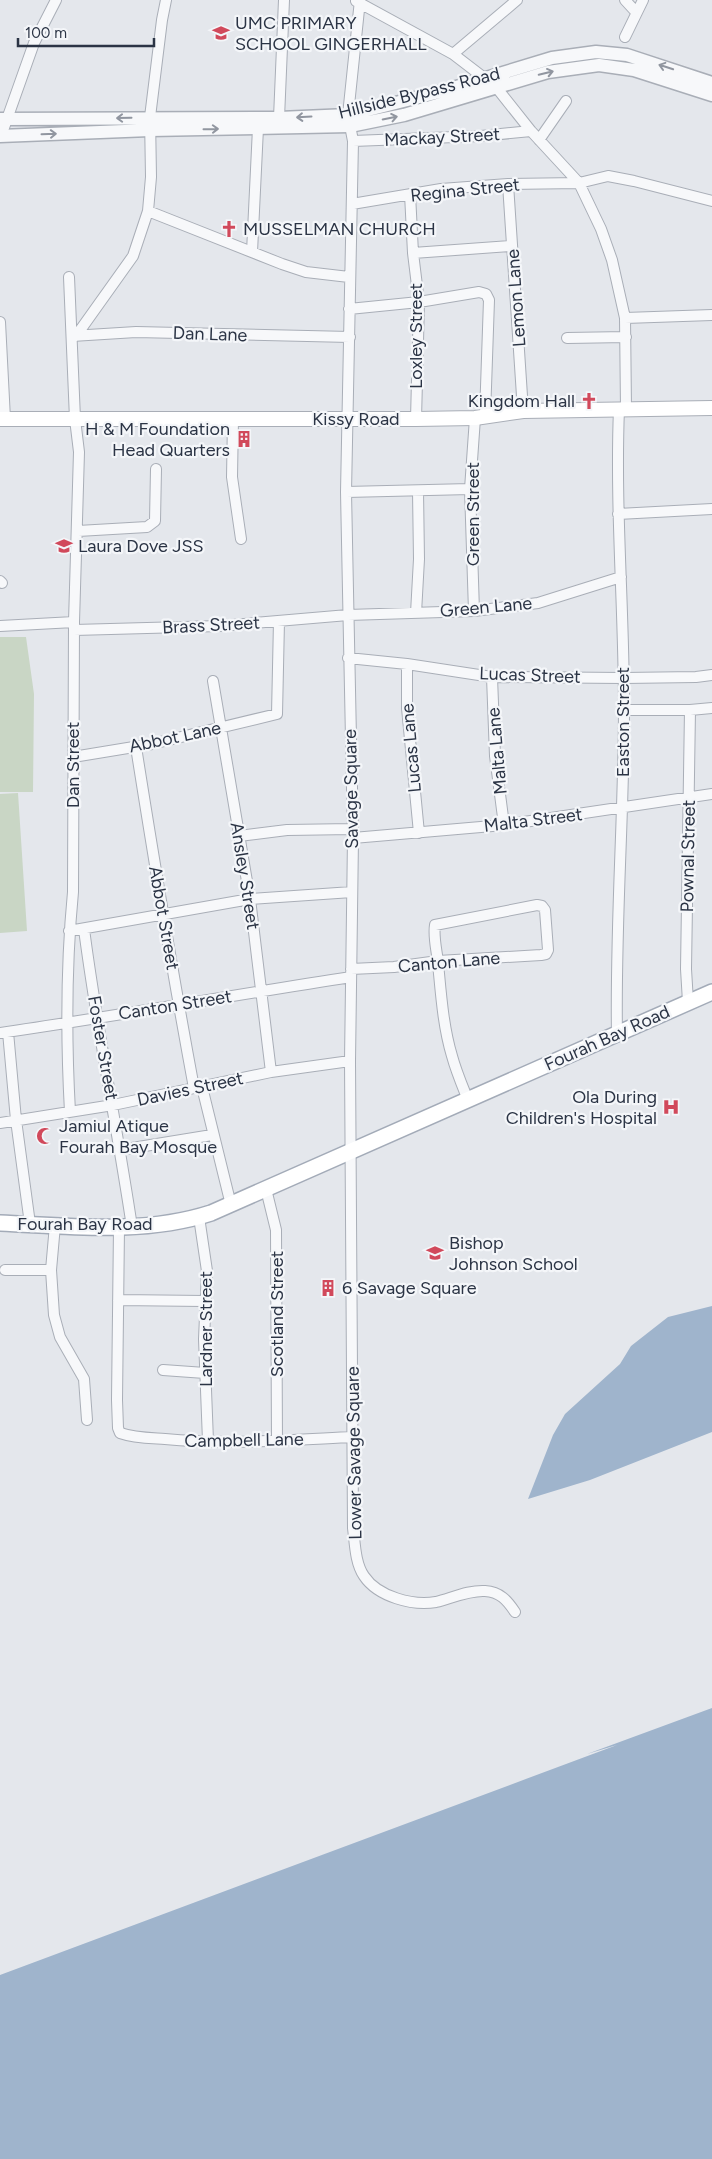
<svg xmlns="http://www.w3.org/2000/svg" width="712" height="2159" viewBox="0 0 712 2159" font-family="Figtree,sans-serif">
  <rect width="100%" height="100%" fill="#e4e7ec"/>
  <!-- green -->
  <path fill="#c9d6c5" d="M0 637H26L34 694 33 792H0Z
    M18 793 27 931 0 933V794Z"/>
  <!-- water -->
  <path fill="#9fb4cc" d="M712 1306V1432L590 1480 528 1499 553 1435 565 1414 620 1364 631 1346 668 1317Z
    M712 1708V2159H0V1975L617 1745 587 1754Z"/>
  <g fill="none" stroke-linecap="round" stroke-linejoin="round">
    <!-- minor casing -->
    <g stroke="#a9aeb7" stroke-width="12">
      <path id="minor" d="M360 0 348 115 353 141 346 492 353 838 350 1061 353 1528C355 1543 355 1563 364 1576 378 1597 413 1606 436 1602 452 1598 469 1590 485 1591 500 1592 507 1600 515 1612
        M625 0 636 12
        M356 1 453 54 496 87 531 131 579 183 601 229 612 260 625 318 626 409
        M625 37 643 0
        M453 54 517 0
        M279 118 284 0
        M1 136 34 43 56 0
        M539 140 566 101
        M353 141 481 136 531 131
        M508 184 523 411
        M410 194 413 253 419 302 416 419
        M352 204 441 189 508 184 579 183 608 176 634 181 712 201
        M148 211 282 264 306 272 349 277
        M252 252 258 128
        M413 253 511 246
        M69 277 75 419 79 452 74 622 73 892C66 965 66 1039 70 1112
        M349 309 419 302 479 292 486 294 489 300 485 416
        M625 318 712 315
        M0 322 5 419
        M72 336 136 332 350 337
        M76 336 133 256 148 211 151 177 150 117 162 20 166 0
        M567 338 626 337
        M233 419 232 477 241 539
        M346 492 470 489
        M618 514 712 509
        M78 531 147 527 155 521 156 469
        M0 581 2 583
        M474 611 470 489 475 418
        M416 613 419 559 418 491
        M0 626 74 622
        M74 630 220 626 348 615 474 611 538 603 621 577
        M348 658 407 664 492 677 624 678 696 677 712 675
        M407 664V708L419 833
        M492 677 495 756 504 825
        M213 681 250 899 271 1072
        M624 710H690L712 708
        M136 747C154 861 173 975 194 1088
        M73 757 152 744 277 714 279 621
        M239 836 287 830 352 829
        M353 838 504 825 712 794
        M84 929C97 1029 117 1127 132 1227
        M69 931 250 899 352 892
        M351 969 394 967 438 961 541 955 546 954 548 950 545 910 542 906 537 905 435 925C433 937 437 951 438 963 441 994 443 1026 452 1056 456 1071 462 1085 468 1100
        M688 1002 686 969 690 710
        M8 1032 16 1120 30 1224
        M0 1033C117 1016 234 995 351 977
        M617 1035C615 926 624 816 624 707 624 608 615 508 619 409
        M202 1087 231 1205
        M0 1123 113 1105 271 1072 350 1061
        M120 1150 212 1135
        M266 1189 276 1230 277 1441
        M199 1217 207 1271 204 1339 208 1441
        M55 1225 51 1270 54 1315 60 1337 84 1379 87 1420
        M119 1228 117 1400 118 1428 120 1433C134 1438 150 1438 165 1439 228 1445 290 1440 353 1437
        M5 1270H51
        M118 1300 204 1301
        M163 1370 205 1373"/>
    </g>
    <!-- tertiary casing -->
    <g stroke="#a9aeb7" stroke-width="15">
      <path id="tertiary" d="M0 119 279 118 348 115 443 91 552 58 596 52 627 55 712 83
        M0 136 150 130 350 126 404 115 548 72 599 65 634 70 712 95"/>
    </g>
    <!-- secondary casing -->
    <g stroke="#a9aeb7" stroke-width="16">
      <path id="secondary" d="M0 419H416L475 418 523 411 712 408"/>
    </g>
    <!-- primary casing -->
    <g stroke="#a3abb8" stroke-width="18">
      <path id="primary" d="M0 1223C70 1226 143 1235 211 1213L712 992"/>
    </g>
    <!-- minor -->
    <use href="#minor" stroke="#f7f8fa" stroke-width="10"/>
    <!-- tertiary -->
    <use href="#tertiary" stroke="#f7f8fa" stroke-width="12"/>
    <!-- secondary -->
    <use href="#secondary" stroke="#fff" stroke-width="14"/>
    <!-- primary -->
    <use href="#primary" stroke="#fff" stroke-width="15"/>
  </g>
  <!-- one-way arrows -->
  <defs><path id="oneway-shaft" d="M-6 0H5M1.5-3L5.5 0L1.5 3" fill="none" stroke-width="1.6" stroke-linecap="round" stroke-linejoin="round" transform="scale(1.25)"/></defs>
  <g stroke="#9196a0">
    <use href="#oneway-shaft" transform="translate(666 67) rotate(-162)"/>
    <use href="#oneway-shaft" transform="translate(546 73) rotate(-13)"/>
    <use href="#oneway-shaft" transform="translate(304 117) rotate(177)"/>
    <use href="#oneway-shaft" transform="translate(124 118) rotate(179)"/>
    <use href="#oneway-shaft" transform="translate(390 118) rotate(-11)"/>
    <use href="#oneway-shaft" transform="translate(211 129) rotate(-1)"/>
    <use href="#oneway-shaft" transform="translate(49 134) rotate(-2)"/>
  </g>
  <!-- icons -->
  <defs>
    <g id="school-bare" transform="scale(1.35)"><path d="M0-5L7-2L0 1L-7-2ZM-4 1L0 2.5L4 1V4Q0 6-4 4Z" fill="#d1495b" stroke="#f4f6f9" stroke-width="2.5" paint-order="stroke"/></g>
    <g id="church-bare" transform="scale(1.35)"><path d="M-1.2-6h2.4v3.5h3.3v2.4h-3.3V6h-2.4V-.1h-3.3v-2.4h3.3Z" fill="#d1495b" stroke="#f4f6f9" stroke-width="2.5" paint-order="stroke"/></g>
    <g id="building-bare" transform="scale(1.35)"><path d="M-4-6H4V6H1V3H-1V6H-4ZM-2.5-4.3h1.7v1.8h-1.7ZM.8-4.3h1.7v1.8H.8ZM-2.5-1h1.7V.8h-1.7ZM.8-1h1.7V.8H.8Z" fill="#d1495b" stroke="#f4f6f9" stroke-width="2.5" paint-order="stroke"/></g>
    <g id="hospital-bare" transform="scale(1.35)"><path d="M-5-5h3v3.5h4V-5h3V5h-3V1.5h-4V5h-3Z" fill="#d1495b" stroke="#f4f6f9" stroke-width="2.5" paint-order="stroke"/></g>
    <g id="mosque-bare" transform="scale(1.35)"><path d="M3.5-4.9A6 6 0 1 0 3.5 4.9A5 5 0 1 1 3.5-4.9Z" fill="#d1495b" stroke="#f4f6f9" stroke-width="2.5" paint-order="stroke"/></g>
  </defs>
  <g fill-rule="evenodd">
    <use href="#school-bare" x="221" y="33"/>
    <use href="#church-bare" x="229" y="229"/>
    <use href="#church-bare" x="589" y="401"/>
    <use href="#building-bare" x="244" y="439"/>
    <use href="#school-bare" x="64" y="546"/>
    <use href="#hospital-bare" x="671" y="1107"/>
    <use href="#mosque-bare" x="45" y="1136"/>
    <use href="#school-bare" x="435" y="1253"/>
    <use href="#building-bare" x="328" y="1288"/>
  </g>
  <g text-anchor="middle" stroke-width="4.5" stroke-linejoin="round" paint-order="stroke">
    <!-- poi labels -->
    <g font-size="18" fill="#2b3445" stroke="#f4f6f9" text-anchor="start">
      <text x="235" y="29">UMC PRIMARY<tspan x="235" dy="21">SCHOOL GINGERHALL</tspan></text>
      <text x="243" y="235">MUSSELMAN CHURCH</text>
      <text x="575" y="407" text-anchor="end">Kingdom Hall</text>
      <text x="230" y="435" text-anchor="end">H &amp; M Foundation<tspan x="230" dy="21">Head Quarters</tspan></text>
      <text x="78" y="552">Laura Dove JSS</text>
      <text x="657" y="1103" text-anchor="end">Ola During<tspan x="657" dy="21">Children's Hospital</tspan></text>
      <text x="59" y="1132">Jamiul Atique<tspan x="59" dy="21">Fourah Bay Mosque</tspan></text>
      <text x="449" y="1249">Bishop<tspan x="449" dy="21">Johnson School</tspan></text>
      <text x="342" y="1294">6 Savage Square</text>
    </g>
    <!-- street labels -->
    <g font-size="18" fill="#2b3445" stroke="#f4f6f9">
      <text transform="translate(419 93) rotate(-14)" y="6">Hillside Bypass Road</text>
      <text transform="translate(442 137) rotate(-3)" y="6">Mackay Street</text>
      <text transform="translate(465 190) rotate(-6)" y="6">Regina Street</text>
      <text transform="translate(516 298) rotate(-94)" y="6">Lemon Lane</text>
      <text transform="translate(210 334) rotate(2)" y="6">Dan Lane</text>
      <text transform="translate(416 336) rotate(-90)" y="6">Loxley Street</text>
      <text x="356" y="425">Kissy Road</text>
      <text transform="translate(473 514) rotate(-90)" y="6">Green Street</text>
      <text transform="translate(486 607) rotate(-5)" y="6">Green Lane</text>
      <text transform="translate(211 625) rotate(-3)" y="6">Brass Street</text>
      <text transform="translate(530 675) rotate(2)" y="6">Lucas Street</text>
      <text transform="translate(623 722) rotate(-90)" y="6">Easton Street</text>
      <text transform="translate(175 737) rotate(-12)" y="6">Abbot Lane</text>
      <text transform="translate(411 748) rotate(-95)" y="6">Lucas Lane</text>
      <text transform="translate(497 751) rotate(-95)" y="6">Malta Lane</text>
      <text transform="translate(73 765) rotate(-90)" y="6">Dan Street</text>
      <text transform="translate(351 789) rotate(-91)" y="6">Savage Square</text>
      <text transform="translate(533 820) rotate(-7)" y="6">Malta Street</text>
      <text transform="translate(688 856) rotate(-89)" y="6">Pownal Street</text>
      <text transform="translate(245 876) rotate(81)" y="6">Ansley Street</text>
      <text transform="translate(164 918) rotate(80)" y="6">Abbot Street</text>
      <text transform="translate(449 962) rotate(-5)" y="6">Canton Lane</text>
      <text transform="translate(175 1005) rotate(-9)" y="6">Canton Street</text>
      <text transform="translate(607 1038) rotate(-24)" y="6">Fourah Bay Road</text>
      <text transform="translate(103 1048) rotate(80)" y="6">Foster Street</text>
      <text transform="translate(190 1089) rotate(-12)" y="6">Davies Street</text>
      <text x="85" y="1230">Fourah Bay Road</text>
      <text transform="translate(277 1314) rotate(-90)" y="6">Scotland Street</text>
      <text transform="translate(206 1329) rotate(-90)" y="6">Lardner Street</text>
      <text transform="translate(244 1440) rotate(-1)" y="6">Campbell Lane</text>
      <text transform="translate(354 1453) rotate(-91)" y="6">Lower Savage Square</text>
    </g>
  </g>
  <!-- scale -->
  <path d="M18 38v8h136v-8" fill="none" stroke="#2b3445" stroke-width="2.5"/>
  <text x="25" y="38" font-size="15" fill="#2b3445" stroke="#f4f6f9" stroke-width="4" paint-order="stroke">100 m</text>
</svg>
